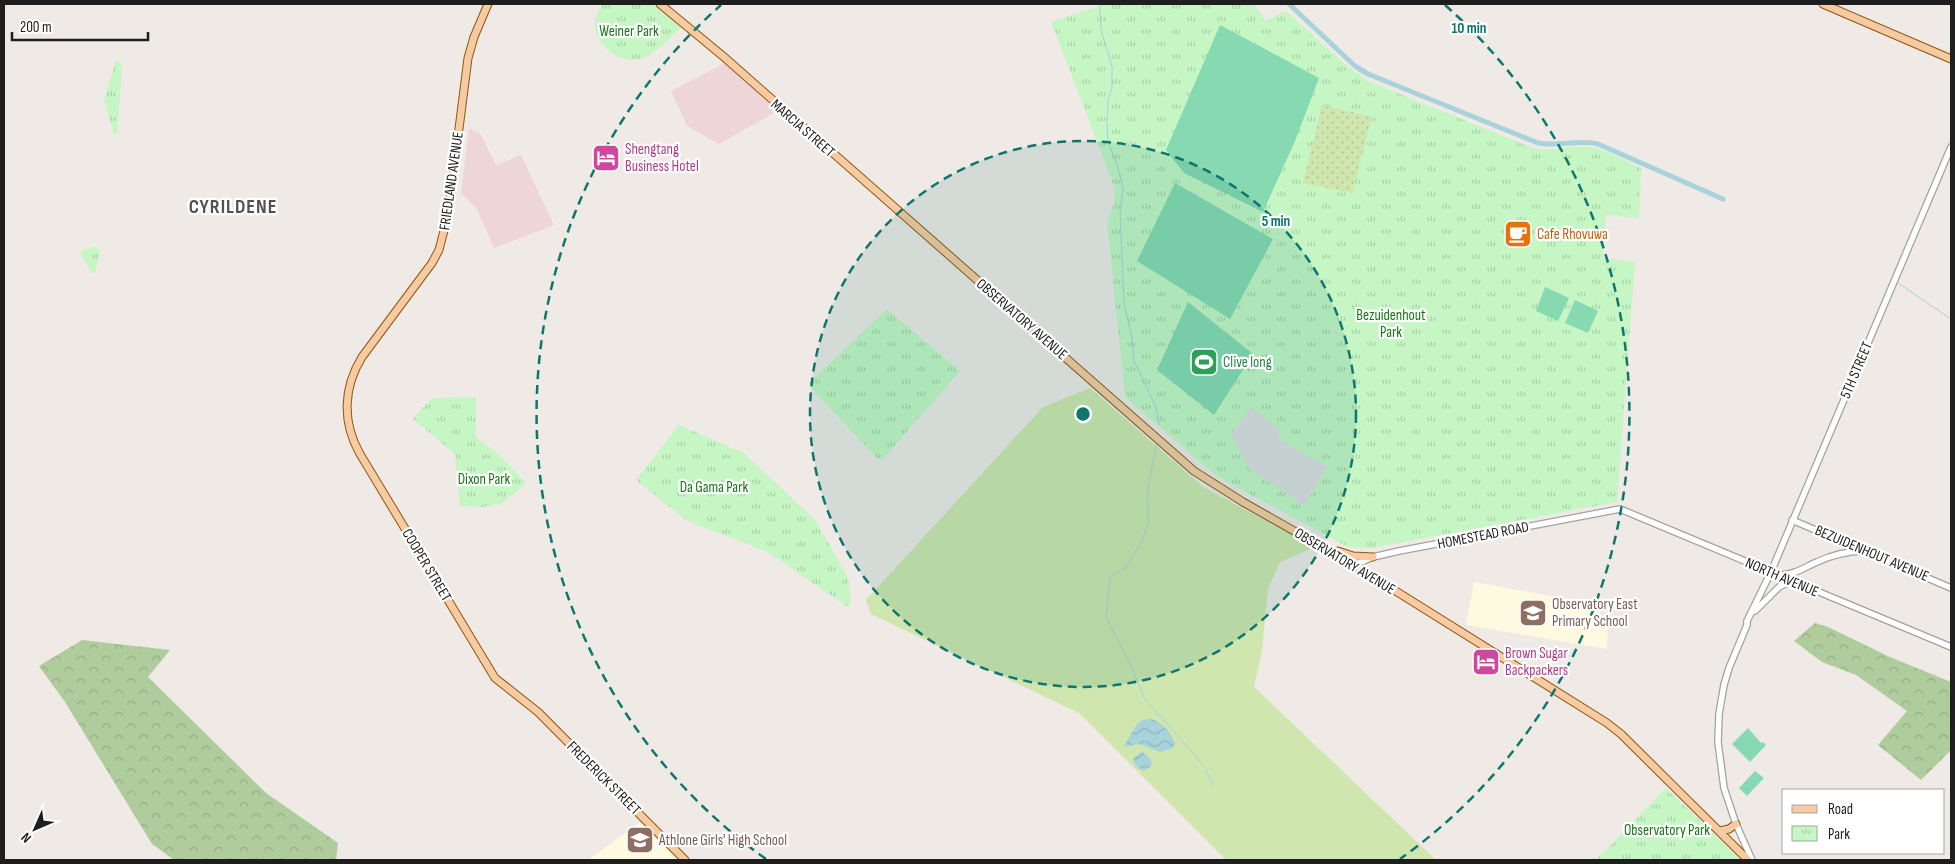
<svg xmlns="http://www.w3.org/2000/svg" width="1955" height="864" viewBox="0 0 1955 864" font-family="'Sofia Sans Condensed',sans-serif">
  <defs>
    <pattern id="forest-crowns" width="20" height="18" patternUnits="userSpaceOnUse" patternTransform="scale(1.25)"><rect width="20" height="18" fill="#afcc9c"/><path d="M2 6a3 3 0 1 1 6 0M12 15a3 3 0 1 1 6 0" fill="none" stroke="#96af86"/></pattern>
    <pattern id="park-tufts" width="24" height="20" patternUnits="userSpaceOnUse" patternTransform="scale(1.25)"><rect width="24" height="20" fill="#c5f6c4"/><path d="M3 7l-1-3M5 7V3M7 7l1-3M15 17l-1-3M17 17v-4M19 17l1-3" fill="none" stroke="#a9d2a8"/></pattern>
    <pattern id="garden-dots" width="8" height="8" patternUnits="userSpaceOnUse" patternTransform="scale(1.25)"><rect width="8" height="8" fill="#cfe6ae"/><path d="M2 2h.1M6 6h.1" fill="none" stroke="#b1c595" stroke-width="1.8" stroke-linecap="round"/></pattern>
    <pattern id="water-waves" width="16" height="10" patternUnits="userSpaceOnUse" patternTransform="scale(1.25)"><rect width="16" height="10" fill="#a8d3da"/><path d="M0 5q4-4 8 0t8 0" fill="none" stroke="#90b5bb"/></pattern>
  </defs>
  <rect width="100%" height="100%" fill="#efeae5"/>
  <!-- commercial -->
  <path fill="#eed5d7" d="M727 62 777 111 719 144 687 126 671 91Z
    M469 129 480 133 496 165 521 155 554 225 494 248 477 209 461 193Z"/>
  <!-- education -->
  <path fill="#fdfae0" d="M1474 582 1601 605 1597 625 1608 627 1607 649 1466 625Z
    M643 820 684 860H588Z"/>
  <!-- grass -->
  <path fill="#cfe6ae" d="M1090 388 1203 487 1315 547 1280 562 1268 589 1262 651 1254 687 1436 860H1226L1079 713 871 614 866 600 1043 407Z"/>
  <!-- forest -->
  <path fill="url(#forest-crowns)" d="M1815 623 1828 627 1890 657 1951 682V750L1921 780 1878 745 1907 711 1856 675 1822 662 1794 641Z
    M82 640 170 650 148 677 266 793 338 843 336 860H174L152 844 65 702 39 666Z"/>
  <!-- park -->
  <path fill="url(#park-tufts)" d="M603 4H656L682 26C671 36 658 53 643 58 612 68 580 30 603 4Z
    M1105 4H1254L1265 21 1286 11 1345 64 1368 81 1533 148C1555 152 1570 145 1589 147 1606 149 1625 161 1641 168L1639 218 1606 215 1603 258 1635 262 1617 502 1372 548 1348 547 1218 477 1125 397 1107 221C1113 209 1116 199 1114 186L1051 22Z
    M116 60 121 63 122 67 117 134H114L104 100Z
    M94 247 99 249 100 252 95 274 91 272 80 252 85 249Z
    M887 309 960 371 883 459 877 458 816 394 809 383Z
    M476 397V437L498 454 526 483 501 504 482 507 460 506 455 454 413 419 429 401 435 398Z
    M679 425 744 453 816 521 848 578 851 602 848 607 766 551 695 524 685 519 636 480Z
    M1666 788 1741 860H1596Z"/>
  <!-- garden -->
  <path fill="url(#garden-dots)" d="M1322 105 1372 117 1352 193 1303 183Z"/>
  <!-- pitch -->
  <path fill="#87d9b1" d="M1220 25 1319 78 1295 141 1263 212 1184 173 1166 150Z
    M1175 183 1273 239 1230 319 1137 261Z
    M1545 287 1569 298 1558 321 1536 311Z
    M1575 300 1598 311 1588 333 1565 323Z
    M1188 302 1253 354 1214 415 1157 370Z
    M1748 728 1761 743 1763 742 1766 745 1750 762 1732 744Z
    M1755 771 1764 778 1747 796 1739 788Z"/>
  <!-- parking -->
  <path fill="#dedede" d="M1251 407 1279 429V439L1327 467 1305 506 1249 469 1231 434Z"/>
  <!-- water -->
  <path fill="url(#water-waves)" d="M1150 719C1163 722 1170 731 1175 744L1173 748 1160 752 1139 744 1123 747 1137 724 1142 720Z
    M1142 751 1150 759 1152 766 1143 771 1135 765 1133 759Z"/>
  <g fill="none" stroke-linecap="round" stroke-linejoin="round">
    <!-- stream -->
    <path stroke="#a8d3da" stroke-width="1" d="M1100 6 1101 30 1112 66V88L1108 101 1107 121 1108 142 1117 164 1123 188 1120 213 1124 303 1132 338 1134 361 1156 407 1159 424
      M1898 283 1951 319
      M1157 442 1148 487 1147 501 1149 522 1142 540 1126 567 1110 577 1106 617 1134 672 1144 698 1193 753 1206 770 1214 787"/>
    <!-- canal -->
    <path stroke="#a8d3da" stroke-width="5" d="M1289 4 1355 66 1368 74 1538 143C1558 147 1578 139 1598 144L1723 199"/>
    <!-- minor casing -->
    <g stroke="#a2a2a2" stroke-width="8">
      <path id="minor" d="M1792 520 1951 588
        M1354 565 1373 557 1399 551 1620 509 1951 647
        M1780 575C1794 575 1805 567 1817 562 1832 555 1848 551 1864 551
        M1755 611 1779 587 1791 581
        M1752 860 1736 824 1724 788 1718 742 1719 714 1724 685 1729 668 1747 625V621L1771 572 1951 147"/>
    </g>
    <!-- major casing -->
    <g stroke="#905609" stroke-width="9">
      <path id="major" d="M488 4 474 37 468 58 448 215 439 250 432 263 362 357C343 388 342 422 360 454L495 678 538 712 685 860
        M660 4 724 57 1194 471 1243 502 1354 565 1607 723 1621 734 1748 860
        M1823 4 1951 59
        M1338 551 1353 556 1373 557
        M1720 831 1729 829 1736 824"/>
    </g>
    <!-- minor -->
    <use href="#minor" stroke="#fff" stroke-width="5.5"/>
    <!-- major -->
    <use href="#major" stroke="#f6caa2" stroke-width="7"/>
  </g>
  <!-- distance rings -->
  <circle cx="1083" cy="414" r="273" fill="#0f766e" fill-opacity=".12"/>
  <g fill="none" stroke="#0f766e" stroke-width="2.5" stroke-dasharray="9 6">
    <circle cx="1083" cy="414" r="273"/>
    <path d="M766 859A546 546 0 0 1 721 5M1445 5A546 546 0 0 1 1400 859"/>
  </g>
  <!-- icons -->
  <defs>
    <g id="hotel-square" transform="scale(1.4375)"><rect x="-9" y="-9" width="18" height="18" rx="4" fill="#d1479c" stroke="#fff"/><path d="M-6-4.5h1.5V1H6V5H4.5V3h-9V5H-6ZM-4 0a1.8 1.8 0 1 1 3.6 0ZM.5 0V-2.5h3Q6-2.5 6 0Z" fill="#fff"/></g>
    <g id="cafe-square" transform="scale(1.4375)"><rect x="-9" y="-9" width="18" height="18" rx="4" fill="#e8710a" stroke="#fff"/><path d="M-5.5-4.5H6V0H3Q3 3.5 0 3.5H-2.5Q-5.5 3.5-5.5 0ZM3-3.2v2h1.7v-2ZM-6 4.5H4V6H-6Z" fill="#fff"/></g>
    <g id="stadium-square" transform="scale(1.4375)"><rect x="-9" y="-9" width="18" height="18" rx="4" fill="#2e9e5b" stroke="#fff"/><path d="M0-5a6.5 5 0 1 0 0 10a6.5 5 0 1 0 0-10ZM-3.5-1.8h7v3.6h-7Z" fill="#fff"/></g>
    <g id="school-square" transform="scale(1.4375)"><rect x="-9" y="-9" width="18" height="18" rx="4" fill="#8d6e63" stroke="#fff"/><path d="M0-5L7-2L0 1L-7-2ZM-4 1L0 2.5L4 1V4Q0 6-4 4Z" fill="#fff"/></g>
  </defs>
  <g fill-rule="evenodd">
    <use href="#hotel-square" x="606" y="158"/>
    <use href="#cafe-square" x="1518" y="234"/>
    <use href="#stadium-square" x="1204" y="362"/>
    <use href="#school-square" x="1533" y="613"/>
    <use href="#hotel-square" x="1486" y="662"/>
    <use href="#school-square" x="640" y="840"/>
  </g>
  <g text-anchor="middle" stroke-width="4.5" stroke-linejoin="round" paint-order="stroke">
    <!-- park labels -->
    <g font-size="15" fill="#147712" stroke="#fff">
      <text x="629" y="36">Weiner Park</text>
      <text x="1391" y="320">Bezuidenhout<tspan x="1391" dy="17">Park</tspan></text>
      <text x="484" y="484">Dixon Park</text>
      <text x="714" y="492">Da Gama Park</text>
      <text x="1667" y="835">Observatory Park</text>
    </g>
    <!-- street labels -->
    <g font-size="15" fill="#1e1e1e" stroke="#fff">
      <text transform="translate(803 128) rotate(41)" y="5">MARCIA STREET</text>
      <text transform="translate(451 181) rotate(-82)" y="5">FRIEDLAND AVENUE</text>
      <text transform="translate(1022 319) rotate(41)" y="5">OBSERVATORY AVENUE</text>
      <text transform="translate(1856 370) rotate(-67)" y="5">5TH STREET</text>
      <text transform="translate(1483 535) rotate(-11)" y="5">HOMESTEAD ROAD</text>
      <text transform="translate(1872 553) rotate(23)" y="5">BEZUIDENHOUT AVENUE</text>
      <text transform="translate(1345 561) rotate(31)" y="5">OBSERVATORY AVENUE</text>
      <text transform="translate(427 565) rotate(59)" y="5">COOPER STREET</text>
      <text transform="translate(1782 577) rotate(23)" y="5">NORTH AVENUE</text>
      <text transform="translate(604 778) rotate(45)" y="5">FREDERICK STREET</text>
    </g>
    <!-- hotel labels -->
    <g font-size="15" fill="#b23c85" stroke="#fff" text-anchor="start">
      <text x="625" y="154">Shengtang<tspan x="625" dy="17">Business Hotel</tspan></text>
      <text x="1505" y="658">Brown Sugar<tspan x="1505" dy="17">Backpackers</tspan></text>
    </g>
    <!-- food labels -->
    <g font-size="15" fill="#c56008" stroke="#fff" text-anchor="start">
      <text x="1537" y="239">Cafe Rhovuwa</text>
    </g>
    <!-- leisure labels -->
    <g font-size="15" fill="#27864d" stroke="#fff" text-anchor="start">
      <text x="1223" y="367">Clive long</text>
    </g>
    <!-- education labels -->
    <g font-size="15" fill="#785e54" stroke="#fff" text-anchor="start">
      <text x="1552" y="609">Observatory East<tspan x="1552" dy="17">Primary School</tspan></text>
      <text x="659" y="845">Athlone Girls' High School</text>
    </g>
    <!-- district labels -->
    <g font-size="20" font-weight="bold" letter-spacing="1" fill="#515151" stroke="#fff">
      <text x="233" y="213">CYRILDENE</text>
    </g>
  </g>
  <circle cx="1083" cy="414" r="8" fill="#0f766e" stroke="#fff" stroke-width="2.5"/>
  <g font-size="15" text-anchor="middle" font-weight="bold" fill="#0f766e" stroke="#fff" stroke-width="4.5" stroke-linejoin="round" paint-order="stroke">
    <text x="1469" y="33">10 min</text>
    <text x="1276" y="226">5 min</text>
  </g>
  <!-- border -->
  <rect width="1955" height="864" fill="none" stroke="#1e1e1e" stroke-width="10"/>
  <!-- legend -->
  <rect x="1782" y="789" width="162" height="65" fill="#ffffff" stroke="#a5a5a5"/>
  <rect x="1792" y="805" width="25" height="8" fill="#f6caa2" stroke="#a5a5a5"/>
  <text x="1828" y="814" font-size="15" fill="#1e1e1e">Road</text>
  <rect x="1792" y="826" width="25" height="15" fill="url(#park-tufts)" stroke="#a5a5a5"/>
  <text x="1828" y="839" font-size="15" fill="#1e1e1e">Park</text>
  <!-- north arrow -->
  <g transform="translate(35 829) rotate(225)" stroke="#ffffff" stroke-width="4" paint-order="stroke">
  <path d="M0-4L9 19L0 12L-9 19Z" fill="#1e1e1e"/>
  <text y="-8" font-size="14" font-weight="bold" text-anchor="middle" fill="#1e1e1e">N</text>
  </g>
  <!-- scale -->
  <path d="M12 32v8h136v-8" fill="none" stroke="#1e1e1e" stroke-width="2.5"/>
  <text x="20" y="32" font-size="15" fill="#1e1e1e" stroke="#ffffff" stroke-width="4" paint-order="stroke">200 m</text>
</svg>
